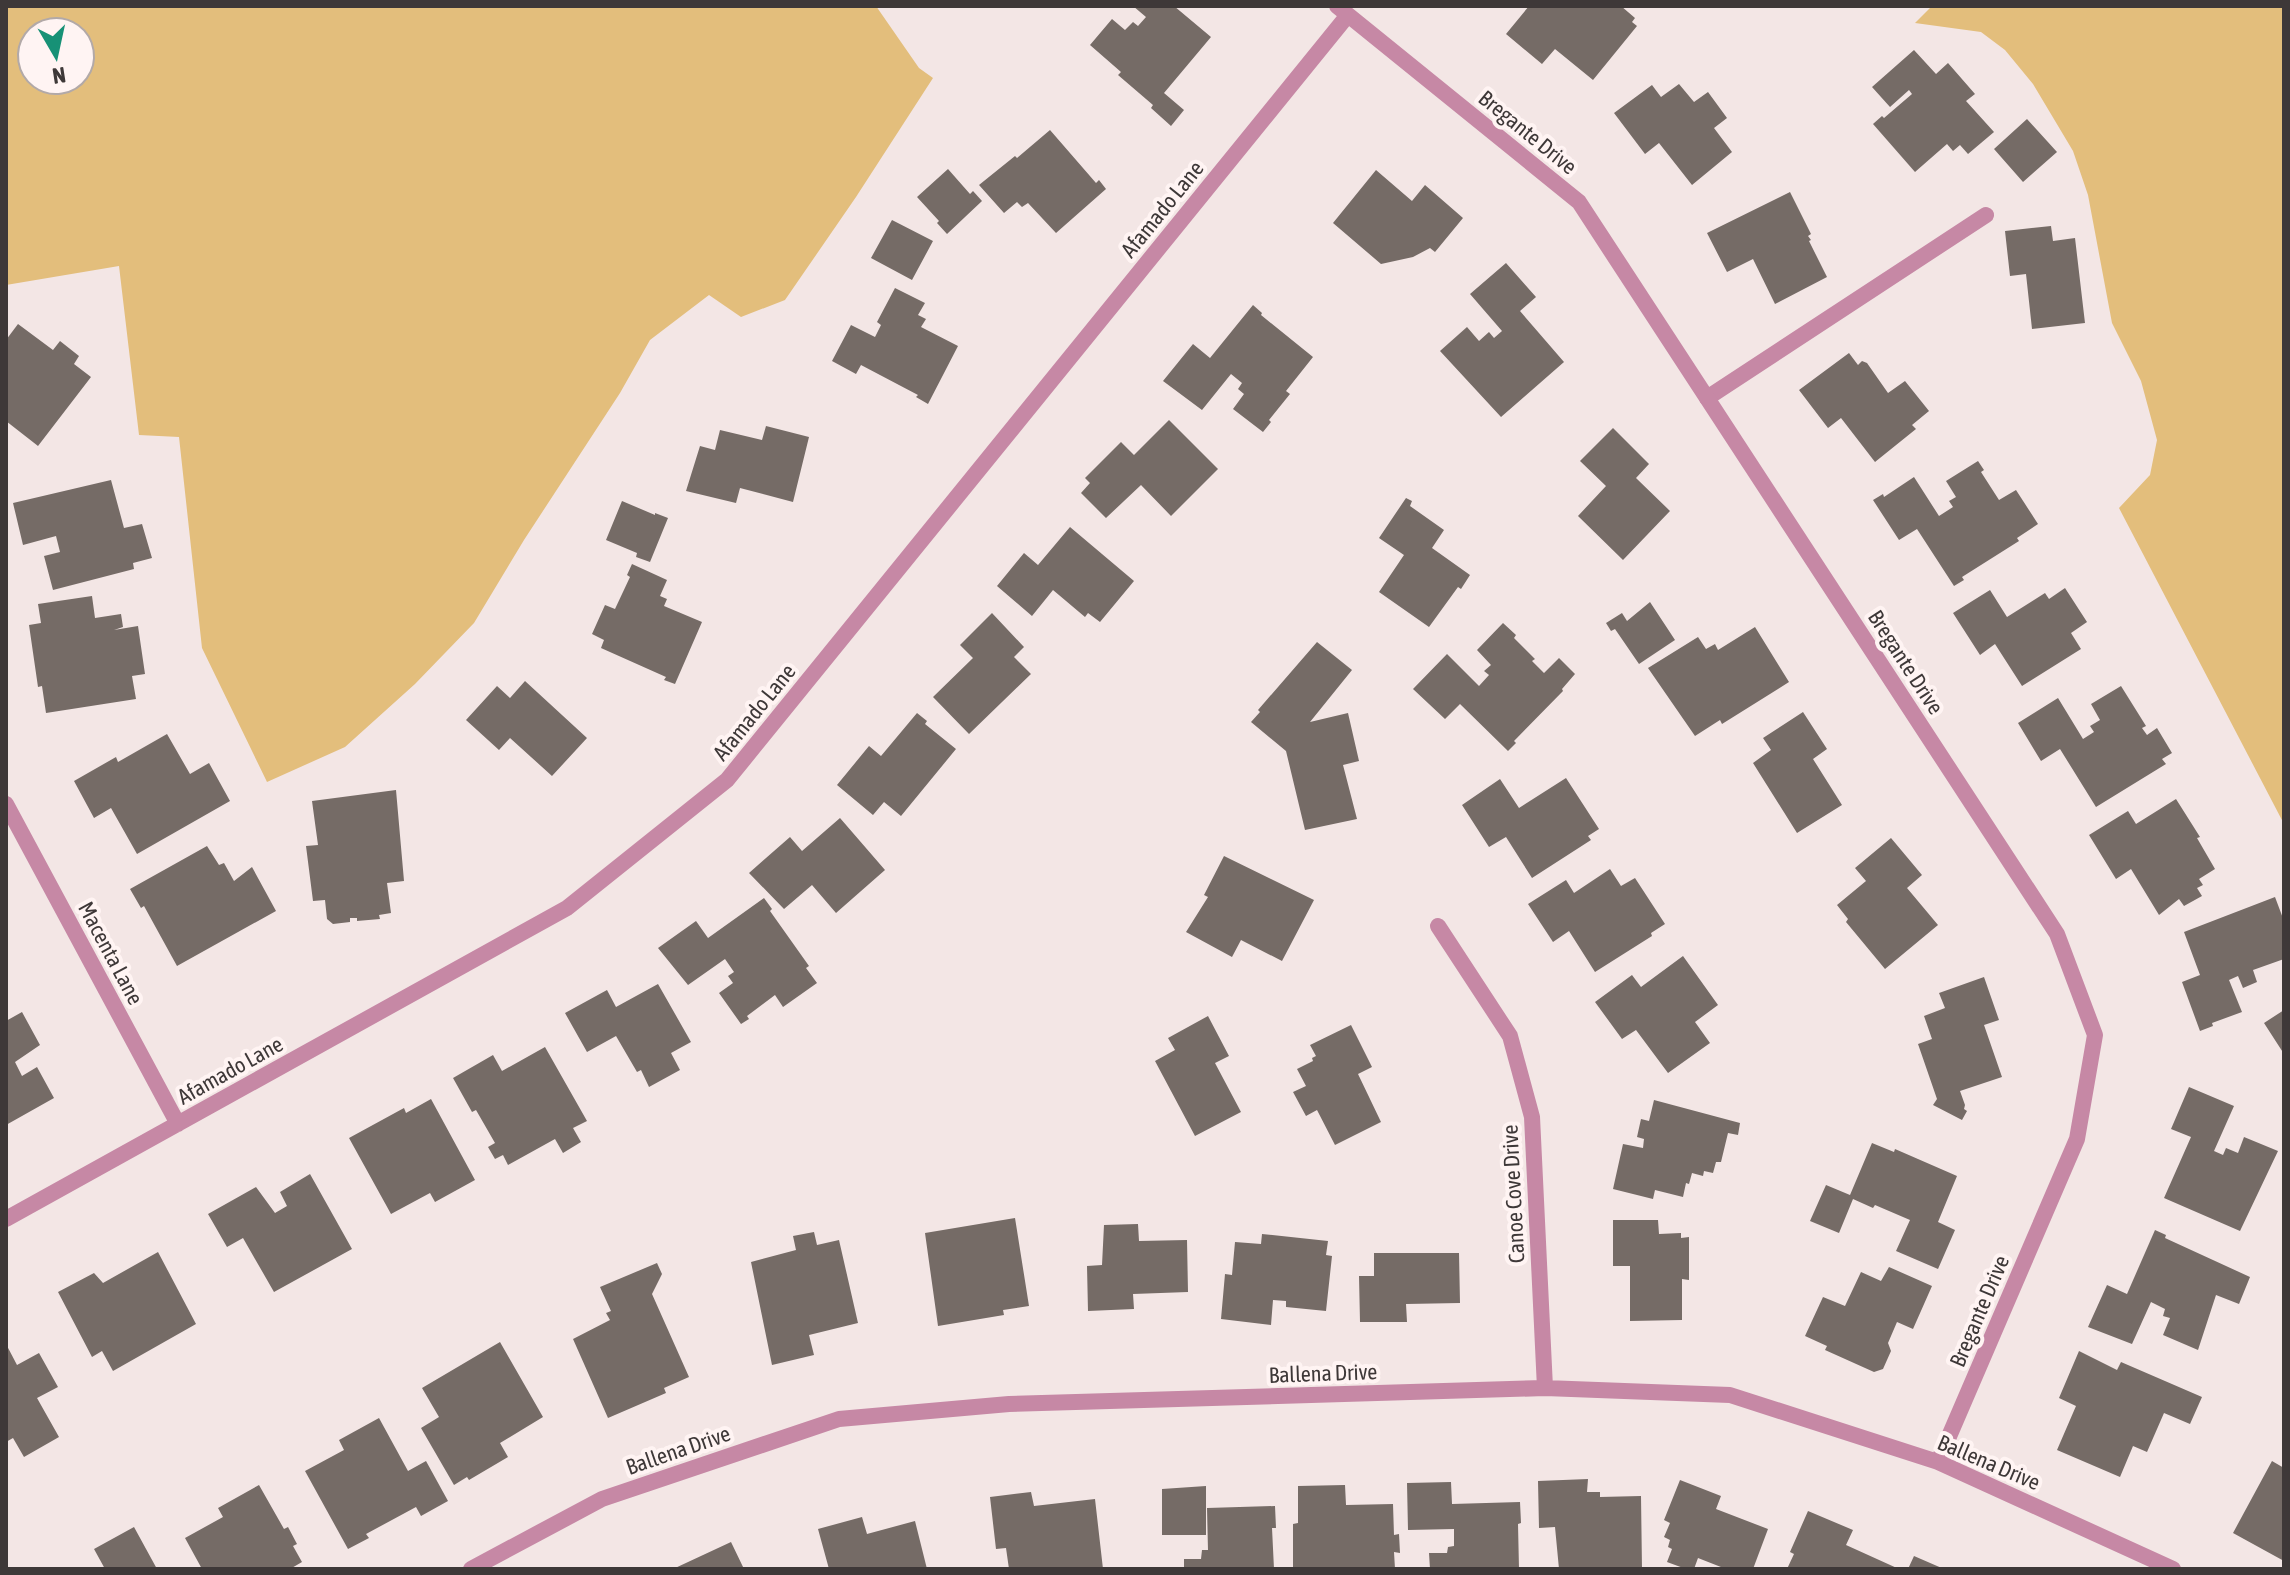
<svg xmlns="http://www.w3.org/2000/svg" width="2290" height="1575" viewBox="0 0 2290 1575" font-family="'Asap Condensed',sans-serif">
  <rect width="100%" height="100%" fill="#f3e6e5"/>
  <!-- green -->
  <path fill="#e3be7c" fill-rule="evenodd" d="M6 6H876L919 68 933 78 856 197 785 300 741 317 709 295 650 340 620 393 524 540 474 623 415 684 345 747 267 782 202 648 179 437 139 435 119 266 6 285ZM32 32H80V80H32Z
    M1932 6H2284V824L2119 508 2150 475 2157 440 2141 381 2112 323 2088 195 2073 151 2033 84 2005 50 1981 32 1915 23Z"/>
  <!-- building -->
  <path fill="#756b66" d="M1133 6H1174L1211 37 1164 93 1184 110 1171 126 1151 108 1153 105 1118 75 1121 72 1090 45 1112 19 1125 30 1133 22 1138 26 1146 17Z
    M1529 6H1621L1635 18 1632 22 1637 26 1593 80 1555 49 1542 64 1506 34Z
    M1914 50 1936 74 1948 63 1975 94 1966 101 1994 132 1968 154 1960 145 1953 151 1947 144 1915 172 1873 124 1882 116 1884 118 1912 94 1909 90 1890 107 1872 87Z
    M1679 84 1694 102 1708 92 1727 118 1714 128 1732 152 1692 185 1659 143 1645 154 1614 113 1652 85 1661 97Z
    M2027 119 2057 152 2023 182 1994 149Z
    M1050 130 1096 183 1099 180 1106 189 1056 233 1028 203 1022 207 1017 202 1004 213 979 185 1015 156 1017 158Z
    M948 169 970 194 973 191 982 201 947 234 937 223 939 221 917 197Z
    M1376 170 1412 201 1425 185 1463 218 1435 252 1430 248 1413 257 1381 264 1333 223Z
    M1790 192 1811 234 1808 236 1811 240 1809 241 1827 277 1775 304 1753 259 1727 272 1707 233Z
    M892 220 933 241 912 280 871 258Z
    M2051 226 2053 241 2075 238 2085 323 2032 329 2026 274 2010 276 2005 231Z
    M1506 263 1536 297 1520 311 1564 362 1501 417 1440 351 1467 327 1479 341 1489 332 1494 338 1502 331 1470 294Z
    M895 288 925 303 918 315 926 319 921 327 958 346 928 404 916 397 918 395 861 365 856 374 832 361 851 325 875 337 881 325 877 322Z
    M1253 305 1262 313 1261 315 1313 357 1286 391 1290 394 1269 420 1271 422 1263 432 1233 409 1244 394 1238 389 1242 383 1231 374 1202 410 1163 381 1193 344 1210 358Z
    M18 324 53 350 60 341 79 356 74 364 91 377 38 446 6 421V340Z
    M1849 353 1858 365 1862 361 1867 363 1888 393 1905 381 1929 411 1912 425 1916 429 1875 462 1841 418 1828 428 1799 390Z
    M1169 420 1218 469 1171 516 1141 485 1106 518 1081 493 1090 483 1085 478 1121 442 1134 455Z
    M766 426 809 437 793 502 740 488 736 503 686 491 700 446 715 450 720 430 762 440Z
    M1613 428 1649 464 1636 478 1670 511 1623 560 1578 516 1606 486 1580 461Z
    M1978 461 1984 470 1981 472 1999 500 2016 490 2038 524 2017 538 2019 541 1962 577 1964 580 1954 586 1917 529 1899 540 1873 500 1883 494 1884 497 1914 477 1939 516 1953 507 1949 501 1956 497 1946 481Z
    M111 480 124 528 142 524 152 558 133 563 134 569 53 590 44 556 60 552 56 536 23 545 13 503Z
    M1406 498 1412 501 1410 506 1444 530 1432 548 1470 575 1461 589 1458 587 1429 627 1379 592 1404 555 1379 538Z
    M622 501 655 515V513L668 518 650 562 636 557 637 553 606 540Z
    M1070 527 1134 581 1100 622 1088 613 1085 617 1053 590 1032 616 997 586 1024 553 1038 565Z
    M632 564 667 580 660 596 667 599 664 606 702 622 675 684 664 680 666 677 601 648 604 640 592 634 605 605 615 609 630 577 627 575Z
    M2065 588 2087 622 2071 633 2081 649 2022 686 1995 644 1980 655 1953 613 1990 590 2007 617 2045 593 2049 599Z
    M92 596 95 618 121 614 123 627 114 630 138 626 145 674 132 676 136 699 46 713 42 686 38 687 29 625 41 623 38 604Z
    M1650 602 1675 640 1639 664 1615 629 1611 631 1606 623 1622 613 1627 621Z
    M992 613 1024 647 1014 657 1031 674 969 734 933 697 973 658 960 645Z
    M1503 623 1516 635 1514 638 1535 659 1532 661 1544 673 1559 658 1575 674 1562 689 1563 691 1514 741 1516 743 1508 751 1460 704 1445 719 1413 689 1447 654 1479 686 1489 675 1484 671 1491 665 1477 650Z
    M1755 627 1789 682 1722 724 1720 720 1695 736 1648 668 1698 637 1706 649 1715 644 1718 650Z
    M1317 642 1352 670 1310 722 1348 713 1359 761 1343 765 1357 819 1305 830 1286 751 1251 722 1260 712 1258 710Z
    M525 681 587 738 552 776 510 738 499 750 466 720 497 686 510 698Z
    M2121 686 2146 726 2142 728 2147 735 2157 728 2172 753 2162 759 2166 764 2096 807 2060 749 2041 761 2018 723 2058 698 2083 739 2094 732 2090 726 2100 720 2091 704Z
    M1803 712 1827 749 1813 759 1842 805 1797 833 1753 763 1771 750 1763 738Z
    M917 713 927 721 925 724 956 749 901 816 884 802 873 815 837 785 869 746 881 756Z
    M167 734 190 774 209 763 230 801 137 854 111 808 94 818 74 781 116 757 118 762Z
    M1566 778 1599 829 1588 836 1591 840 1532 878 1506 837 1489 847 1462 805 1500 779 1519 808Z
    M396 790 404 881 387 883 391 913 379 915 380 919 357 921V918H350V922L333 924 327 919 325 900 313 901 306 846 318 845 312 801Z
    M2176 799 2200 837 2197 838 2215 869 2199 879 2203 885 2197 888 2202 896 2184 906 2179 899 2159 915 2131 869 2116 879 2089 835 2128 811 2136 824Z
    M840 818 885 870 836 913 812 885 784 909 749 873 790 837 802 851Z
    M1891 838 1922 875 1907 888 1938 925 1885 969 1846 922 1848 919 1837 905 1866 881 1855 868Z
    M207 846 219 865 224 863 234 881 252 867 276 911 177 966 144 906 141 908 130 889Z
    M1224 856 1314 900 1282 961 1241 940 1232 957 1186 932 1208 897 1204 895Z
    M1610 869 1621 886 1635 878 1665 924 1651 933 1652 936 1595 972 1569 931 1553 942 1528 904 1566 880 1574 893Z
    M2275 897 2284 921V959L2253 970 2257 982 2243 988 2238 976 2229 980 2242 1012 2212 1023 2213 1026 2200 1031 2182 982 2200 975 2184 932Z
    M764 898 772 909 770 911 809 966 806 968 817 983 783 1007 775 995 747 1016 749 1019 741 1024 719 993 733 983 728 976 734 972 725 959 688 985 658 948 696 921 708 938Z
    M1683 956 1718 1005 1695 1022 1710 1043 1668 1073 1636 1030 1622 1039 1595 1002 1632 975 1641 987Z
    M1984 977 1999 1020 1984 1025 2002 1077 1960 1091 1965 1105 1964 1109 1967 1111 1962 1120 1933 1105 1937 1099 1918 1044 1932 1039 1924 1016 1945 1008 1939 993Z
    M658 984 691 1042 671 1053 680 1070 649 1087 641 1070 637 1072 616 1036 587 1052 565 1013 607 990 616 1007Z
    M2284 1010V1054L2264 1023Z
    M22 1012 40 1045 15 1062 22 1076 37 1067 54 1098 6 1125V1021Z
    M1208 1016 1229 1056 1215 1063 1241 1112 1195 1136 1155 1061 1175 1050 1168 1038Z
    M1351 1025 1372 1067 1358 1074 1381 1122 1335 1145 1317 1110 1306 1116 1293 1092 1306 1086 1297 1069 1313 1061 1312 1058 1316 1056 1310 1045Z
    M545 1047 587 1121 573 1128 581 1142 563 1153 555 1139 508 1165 503 1155 495 1159 488 1147 495 1143 476 1110 472 1112 453 1078 493 1055 502 1071Z
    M2189 1087 2234 1106 2214 1151 2223 1155 2226 1148 2238 1153 2244 1137 2278 1151 2240 1231 2164 1198 2191 1137 2171 1129Z
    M431 1099 475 1180 435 1202 430 1193 391 1214 349 1138 404 1108 406 1113Z
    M1654 1100 1740 1123 1738 1135 1728 1133 1721 1162H1716L1713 1173 1704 1171 1703 1176 1692 1173 1689 1184 1686 1183 1683 1197 1655 1190 1653 1199 1613 1189 1623 1144 1643 1148 1644 1139 1637 1137 1641 1119 1649 1121Z
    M1872 1143 1894 1152 1895 1149 1957 1176 1938 1222 1955 1230 1938 1269 1896 1251 1910 1220 1875 1205 1873 1208 1853 1199 1839 1233 1810 1221 1826 1185 1850 1195Z
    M310 1174 352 1249 274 1292 243 1238 227 1247 208 1214 256 1187 275 1213 287 1206 280 1192Z
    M1015 1218 1029 1306 1003 1310 1004 1315 938 1326 925 1233Z
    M1613 1220H1658L1659 1234 1681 1233V1238L1689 1237V1280L1682 1279V1320L1630 1321V1266H1613Z
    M1138 1224 1139 1241 1187 1240 1188 1292 1133 1294 1134 1309 1088 1311 1087 1266 1102 1265 1104 1225Z
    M2155 1230 2166 1235 2165 1238 2250 1277 2239 1304 2216 1295 2198 1350 2163 1335 2170 1318 2163 1316 2165 1309 2151 1302 2132 1344 2088 1327 2107 1285 2127 1294Z
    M814 1232 817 1245 839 1240 858 1323 809 1335 814 1355 772 1365 751 1262 796 1250 793 1236Z
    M1262 1234 1328 1241 1326 1255 1332 1256 1326 1311 1286 1307V1301L1273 1300 1271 1325 1221 1319 1225 1274 1232 1275 1235 1242 1261 1244Z
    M158 1252 196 1324 113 1371 102 1351 92 1357 58 1292 94 1273 103 1283Z
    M1374 1253H1459L1460 1303 1406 1304 1407 1322H1360L1359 1276H1374Z
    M657 1263 662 1274 652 1294 689 1377 664 1388 666 1393 608 1418 573 1339 610 1320 606 1313 611 1311 600 1287Z
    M1889 1267 1932 1286 1913 1329 1897 1322 1888 1343 1891 1351 1883 1369 1874 1372 1825 1350 1827 1346 1805 1336 1823 1297 1845 1306 1861 1272 1881 1281Z
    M500 1342 543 1417 500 1443 508 1457 469 1480 467 1477 454 1485 421 1428 439 1417 422 1388Z
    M6 1344 17 1365 39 1353 58 1387 37 1398 59 1437 24 1457 13 1438 6 1442Z
    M2079 1351 2117 1370 2121 1362 2202 1397 2190 1424 2164 1413 2147 1452 2133 1446 2120 1477 2057 1450 2076 1406 2059 1398Z
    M379 1418 408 1471 426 1461 448 1501 421 1516 416 1507 366 1534 369 1538 348 1549 305 1471 344 1450 339 1440Z
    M2272 1461 2284 1468V1561L2233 1533Z
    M1588 1479 1587 1492H1600V1497L1641 1496 1642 1569H1559L1555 1527 1539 1528 1538 1481Z
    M1680 1480 1721 1496 1716 1509 1768 1529 1753 1569H1726L1698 1558 1694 1569H1686L1667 1562 1672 1549 1668 1547 1670 1540 1664 1537 1670 1523 1664 1520Z
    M1451 1482 1452 1504 1520 1502 1521 1523 1518 1524 1519 1569H1430L1429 1553H1447L1448 1547 1454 1546V1529L1408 1530 1407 1483Z
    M259 1485 284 1529 288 1527 297 1544 293 1546 302 1562 290 1569H202L185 1538 223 1517 218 1508Z
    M1345 1485 1346 1505 1393 1504 1394 1535 1399 1534 1400 1553 1394 1552 1395 1569H1293V1524L1298 1523V1486Z
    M1206 1486V1535H1162V1489Z
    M1031 1492 1034 1506 1095 1499 1103 1569H1009L1006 1548 996 1549 990 1497Z
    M1275 1506 1276 1528H1272L1274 1569H1184V1559H1201L1202 1550H1208L1207 1508Z
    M1808 1511 1853 1530 1846 1545 1899 1569H1787L1794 1554 1790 1552Z
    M862 1517 867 1534 915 1521 927 1569H829L818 1529Z
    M134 1527 157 1569H105L94 1549Z
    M731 1542 744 1569H673Z
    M1914 1556 1944 1569H1908Z"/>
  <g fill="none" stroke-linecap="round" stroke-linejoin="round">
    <!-- service -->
    <path stroke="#c688a5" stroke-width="16" d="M1707 398 1986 215"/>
    <!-- minor -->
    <path stroke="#c688a5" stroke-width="16" d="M1337 6 1579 202 2057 934 2095 1035 2077 1139 1938 1462
      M6 804 178 1124
      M1438 926 1510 1036 1532 1117 1545 1388
      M6 1219 567 908 727 780 1348 15
      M471 1569 602 1499 839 1419 1009 1404 1545 1388 1730 1395 1938 1462 2173 1569"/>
  </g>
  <g text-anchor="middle" stroke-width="8" stroke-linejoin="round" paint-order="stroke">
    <!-- street labels -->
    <g font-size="22" fill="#3e3838" stroke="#fff4f3">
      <text transform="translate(1528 132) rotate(39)" y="8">Bregante Drive</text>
      <text transform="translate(1162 209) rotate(-51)" y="8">Afamado Lane</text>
      <text transform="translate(1906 662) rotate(57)" y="8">Bregante Drive</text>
      <text transform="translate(754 712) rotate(-51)" y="8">Afamado Lane</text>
      <text transform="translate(111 953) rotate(62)" y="8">Macenta Lane</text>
      <text transform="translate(230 1070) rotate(-29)" y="8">Afamado Lane</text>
      <text transform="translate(1513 1194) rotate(-93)" y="8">Canoe Cove Drive</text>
      <text transform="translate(1979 1311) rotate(-67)" y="8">Bregante Drive</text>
      <text transform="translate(1323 1373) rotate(-2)" y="8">Ballena Drive</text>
      <text transform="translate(678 1450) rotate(-19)" y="8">Ballena Drive</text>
      <text transform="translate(1989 1462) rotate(23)" y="8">Ballena Drive</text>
    </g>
  </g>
  <!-- border -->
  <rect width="2290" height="1575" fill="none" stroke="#3e3838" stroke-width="16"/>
  <!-- north arrow -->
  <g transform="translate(56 56) rotate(171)"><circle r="38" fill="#fff4f3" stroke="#b2a9a8" stroke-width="2"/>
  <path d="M0-6L14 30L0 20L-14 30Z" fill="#179176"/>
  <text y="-12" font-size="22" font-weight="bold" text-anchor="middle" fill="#3e3838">N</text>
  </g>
</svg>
